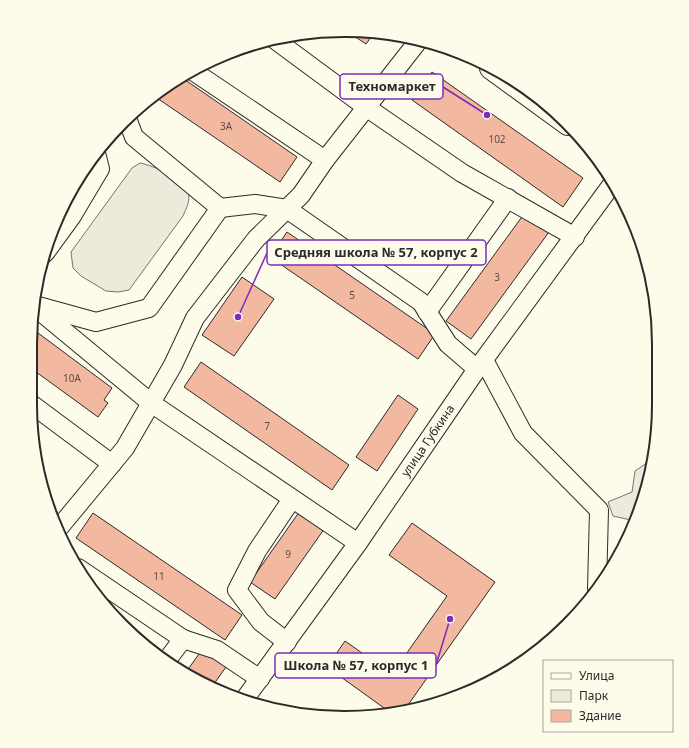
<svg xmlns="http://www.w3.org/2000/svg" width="689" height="748" viewBox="0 0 689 748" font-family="'Noto Sans',sans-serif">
  <rect width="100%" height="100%" fill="#fdfbea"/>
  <!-- green -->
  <path fill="#ecebdb" stroke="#74746e" d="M140 163C155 166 181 178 188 192 191 200 186 209 183 216L129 290 118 292 106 291 81 276 73 268 71 252 132 168Z
    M653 459 642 504 635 521 613 516 608 502 632 492 635 471Z
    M300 709 315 711 325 717 293 712Z"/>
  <!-- building -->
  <path fill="#f2b8a0" stroke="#2b2b2b" d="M345 30 374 33 366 44Z
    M432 72 583 178 563 207 412 100Z
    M181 77 297 157 280 182 154 96 170 83Z
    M120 125H121L111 137H110Z
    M524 214 549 232 471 339 446 321Z
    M287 232 435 334 418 359 270 257Z
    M242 277 274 299 234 356 202 335Z
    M34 330 112 388 104 400 108 403 98 417 32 369Z
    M201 362 349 465 332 490 184 387Z
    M398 395 418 409 377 471 356 457Z
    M302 508 327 525 275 599 250 582Z
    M93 513 242 615 225 640 76 538Z
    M412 523 495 582 403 712 391 713 327 667 345 641 392 674 447 596 389 555Z
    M207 643 231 660 211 688 186 672Z"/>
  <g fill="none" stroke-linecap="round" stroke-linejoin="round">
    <!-- minor casing -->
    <g stroke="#2b2b2b" stroke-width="20">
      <g id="minor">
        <path d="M274 39 366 107 462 173 575 237"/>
        <path d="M193 71 325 160"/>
        <path d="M220 208 255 204 287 209 421 302 448 344 477 369"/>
        <path d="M45 253 72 216 100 169 96 153"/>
        <path d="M38 306 96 322 149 308 220 208 134 137 127 118"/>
        <path d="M35 307 151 403 358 543"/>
        <path d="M427 312 508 198"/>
        <path d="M484 360 523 433 599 510 597 589"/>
        <path d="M30 403 112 464"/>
        <path d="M58 529 125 448 173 365 195 318 256 239 301 195 325 160 419 40"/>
        <path d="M78 568 183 639"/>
        <path d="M287 642 261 622 237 590 257 551 292 499"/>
        <path d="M167 660 183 639 217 650 260 679"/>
        <path id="s1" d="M244 700 358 543 477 369 613 183"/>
      </g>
    </g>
    <!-- major casing -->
    <g stroke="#2b2b2b" stroke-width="24">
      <path id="major" d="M491 68 568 124"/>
    </g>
    <!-- minor -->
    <use href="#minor" stroke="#fdfbea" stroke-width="18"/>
    <!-- major -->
    <use href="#major" stroke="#fdfbea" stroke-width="22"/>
  </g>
  <g text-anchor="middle" stroke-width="3" stroke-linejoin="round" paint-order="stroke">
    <!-- number labels -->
    <g font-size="10" fill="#5d4e48">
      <text x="226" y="130">3А</text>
      <text x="497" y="143">102</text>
      <text x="497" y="281">3</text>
      <text x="352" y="299">5</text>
      <text x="72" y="382">10А</text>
      <text x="267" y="430">7</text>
      <text x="288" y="558">9</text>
      <text x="159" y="580">11</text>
    </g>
    <!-- street labels -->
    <g font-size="12" fill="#2b2b2b" stroke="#fdfbea">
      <text dy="4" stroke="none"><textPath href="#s1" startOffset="318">улица Губкина</textPath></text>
    </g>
  </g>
  <!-- crop -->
  <path d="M0 0H689V748H0ZM344 37H345A307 307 0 0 1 652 344V404A307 307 0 0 1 345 711H344A307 307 0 0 1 37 404V344A307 307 0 0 1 344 37Z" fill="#fdfbea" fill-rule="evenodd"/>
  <path fill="none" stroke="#2b2b2b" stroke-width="2" d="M344 37H345A307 307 0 0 1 652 344V404A307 307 0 0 1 345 711H344A307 307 0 0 1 37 404V344A307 307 0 0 1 344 37Z"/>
  <!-- callouts -->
  <path fill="none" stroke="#7b2cbf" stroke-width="1.5" d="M487 115L443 87M238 317L267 253M450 619L436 665"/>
  <g fill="#7b2cbf" stroke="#fdfbea" stroke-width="1.5">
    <circle cx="487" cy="115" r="4"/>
    <circle cx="238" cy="317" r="4"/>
    <circle cx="450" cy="619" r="4"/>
  </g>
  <g fill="#fdfbea" stroke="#7b2cbf" stroke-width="1.5">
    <rect x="340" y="74" width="103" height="25" rx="4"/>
    <rect x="267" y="240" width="219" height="25" rx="4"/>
    <rect x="275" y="653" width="161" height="25" rx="4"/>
  </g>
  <g font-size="13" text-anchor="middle" font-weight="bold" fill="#2b2b2b">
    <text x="392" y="91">Техномаркет</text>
    <text x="376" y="257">Средняя школа № 57, корпус 2</text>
    <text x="356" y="670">Школа № 57, корпус 1</text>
  </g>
  <!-- legend -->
  <rect x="543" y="660" width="130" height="72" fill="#fdfbea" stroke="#a9a89e"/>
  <rect x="551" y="673" width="20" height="6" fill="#fdfbea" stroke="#a9a89e"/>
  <text x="579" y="680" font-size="12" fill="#2b2b2b">Улица</text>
  <rect x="551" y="690" width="20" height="12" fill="#ecebdb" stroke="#a9a89e"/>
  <text x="579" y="700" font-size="12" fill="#2b2b2b">Парк</text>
  <rect x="551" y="710" width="20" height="12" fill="#f2b8a0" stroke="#a9a89e"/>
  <text x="579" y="720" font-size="12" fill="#2b2b2b">Здание</text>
</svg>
